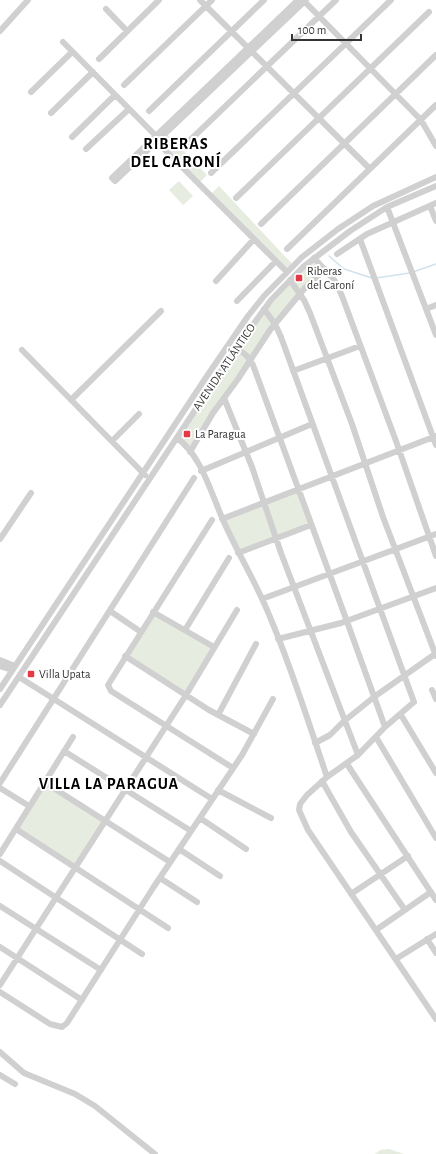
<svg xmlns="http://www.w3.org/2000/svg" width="436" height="1154" viewBox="0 0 436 1154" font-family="'Alegreya Sans',sans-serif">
  <rect width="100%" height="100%" fill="#fff"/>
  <!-- green -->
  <path fill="#e6ecdf" d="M166 133 207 175 198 184 157 142Z
    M179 181 193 196 183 205 169 190Z
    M219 186 293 265 287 272 209 196Z
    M314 258 325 269 278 320 190 452 177 438 255 322Z
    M298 490 311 525 238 553 222 519Z
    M153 612 214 647 186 695 125 656Z
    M44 782 105 820 75 866 16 829Z
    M389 1149 404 1154H375L380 1150Z"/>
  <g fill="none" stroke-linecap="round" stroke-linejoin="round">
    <!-- stream -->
    <path stroke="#cfe2ee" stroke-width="1.5" d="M329 256 344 269 372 278
      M413 272 436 264
      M376 278 410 273"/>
    <!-- minor -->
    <path stroke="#d0d0d0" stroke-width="6" d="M200 0 370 169
      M298 0 112 178 115 181 306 0
      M303 0 421 120 436 146
      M106 9 127 31
      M0 31 28 0
      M63 42 156 136
      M99 59 159 0
      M124 85 212 0
      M31 92 72 52
      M149 111 264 0
      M51 113 93 72
      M72 137 115 95
      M155 140 287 272
      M184 146 336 0
      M86 149 129 109
      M211 173 391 0
      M236 198 429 12
      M430 206 436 221
      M387 207 436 335
      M261 224 436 55
      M360 239 436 445
      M287 249 436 105
      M337 254 367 234 436 203
      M314 258 335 281 342 296 396 441 436 556
      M290 280 304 300 310 313 352 424 383 517 436 656
      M216 281 254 239
      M237 301 276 261
      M264 309 275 324 281 337 414 702 385 727 358 755 327 777 307 795 300 804 299 810 308 830 436 1019
      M426 309 436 305
      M237 348 247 356 253 365C297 486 342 606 385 727
      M22 350 145 475
      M293 371 360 346
      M224 398 252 467 281 553 358 755
      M71 400 161 311
      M177 438C202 456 211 494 224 522 238 554 257 584 270 617 292 669 309 724 327 777
      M112 441 139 414
      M190 452 213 413 238 379 270 330 304 289 325 269
      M201 471 312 424
      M222 519 436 436
      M212 520 108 685 111 691 233 768
      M0 539 31 493
      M238 553 311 525
      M262 599 436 534
      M110 611 141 632
      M153 612 214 647
      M185 630 229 558
      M278 639 341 623 436 588
      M125 656 209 710 254 734
      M0 660 15 666
      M0 666 12 670
      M19 677 212 799
      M0 689 207 376 248 316 264 296 302 257 338 229 373 206 436 177
      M432 690 436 699
      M0 705 217 377 255 322 271 300 303 267 350 231 387 207 436 186
      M218 715 256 644
      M401 715 436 773
      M376 737 436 838
      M315 743 330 735 343 722 374 697 435 654
      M64 751 191 831
      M347 764 436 900
      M322 781 351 832 405 910
      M44 782 170 862
      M0 783 194 478
      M0 788 29 806
      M218 790 271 818
      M200 818 246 849
      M16 829 168 928
      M179 849 220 876
      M0 854 73 737
      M0 861 142 954
      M160 878 197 902
      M351 894 408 856
      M0 906 101 970
      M376 930 431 892
      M427 939 436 953
      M0 947 82 1000
      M396 959 436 934
      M0 985 186 695 237 610
      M0 992 50 1024 62 1027 67 1023 153 888 242 755 273 699
      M0 1052 24 1073 75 1094 95 1106 155 1154
      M0 1075 15 1084"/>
  </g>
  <!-- markers -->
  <g fill="#e63946" stroke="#fff" stroke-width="1.5">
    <rect x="295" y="274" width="8" height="8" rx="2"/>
    <rect x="183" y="430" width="8" height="8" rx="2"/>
    <rect x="27" y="670" width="8" height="8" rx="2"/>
  </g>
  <g text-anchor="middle" stroke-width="4" stroke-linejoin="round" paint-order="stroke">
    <!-- poi labels -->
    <g font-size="12" fill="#333" stroke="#fff" text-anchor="start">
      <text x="307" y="275">Riberas<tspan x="307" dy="14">del Caroní</tspan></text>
      <text x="195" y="438">La Paragua</text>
      <text x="39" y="678">Villa Upata</text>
    </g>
    <!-- street labels -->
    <g font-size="12" fill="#333" stroke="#fff">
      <text transform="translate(224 367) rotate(-56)" y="4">AVENIDA ATLÁNTICO</text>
    </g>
    <!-- district labels -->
    <g font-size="16" font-weight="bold" letter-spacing="1" fill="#000" stroke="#fff">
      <text x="176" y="149">RIBERAS<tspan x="176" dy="18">DEL CARONÍ</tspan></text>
      <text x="109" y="789">VILLA LA PARAGUA</text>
    </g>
  </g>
  <!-- scale -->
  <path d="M292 34v6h69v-6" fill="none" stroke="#333333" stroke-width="2"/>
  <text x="298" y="34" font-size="12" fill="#333333" stroke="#ffffff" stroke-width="3" paint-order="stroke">100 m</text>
</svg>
